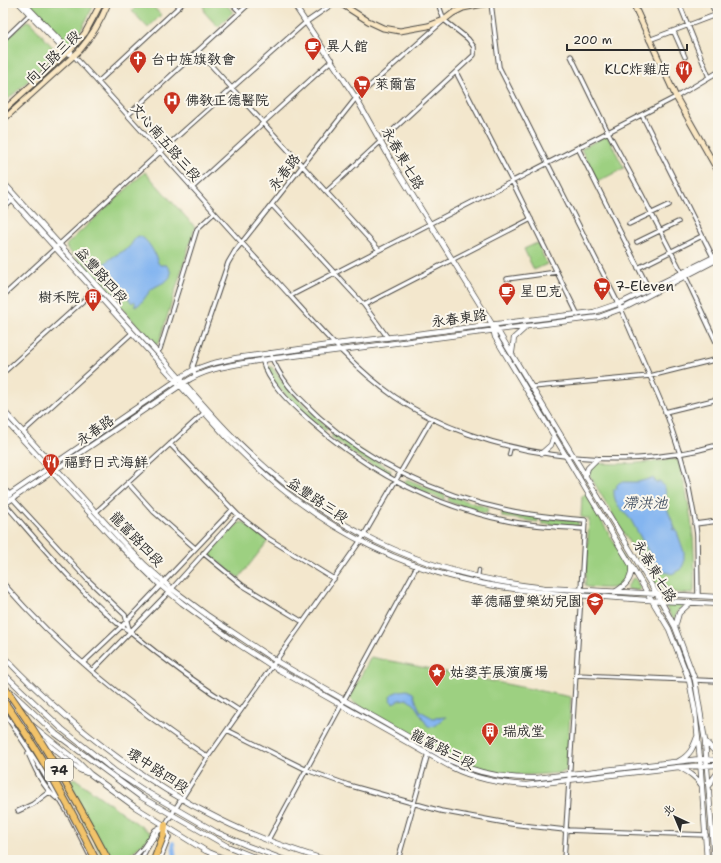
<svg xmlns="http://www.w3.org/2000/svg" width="721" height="863" viewBox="0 0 721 863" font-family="'Shantell Sans','LXGW WenKai TC',sans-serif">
  <rect width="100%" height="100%" fill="#fbf7ec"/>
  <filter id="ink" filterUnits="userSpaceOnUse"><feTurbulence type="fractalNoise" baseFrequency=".025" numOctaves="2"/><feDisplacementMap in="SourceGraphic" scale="8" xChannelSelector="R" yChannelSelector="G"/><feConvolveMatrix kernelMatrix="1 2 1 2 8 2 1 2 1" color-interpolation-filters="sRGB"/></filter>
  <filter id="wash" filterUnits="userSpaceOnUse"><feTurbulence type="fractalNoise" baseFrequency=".012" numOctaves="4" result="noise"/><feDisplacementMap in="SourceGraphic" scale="16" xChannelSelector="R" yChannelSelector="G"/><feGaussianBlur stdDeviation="0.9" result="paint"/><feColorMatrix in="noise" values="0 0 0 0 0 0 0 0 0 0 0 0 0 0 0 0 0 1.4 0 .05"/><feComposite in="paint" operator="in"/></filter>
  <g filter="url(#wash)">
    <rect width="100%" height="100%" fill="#f3e7cd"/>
    <!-- green -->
    <path fill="#9dd081" stroke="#647e56" d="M29 3H95L81 30 68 43Z
      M140 3H150L161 15 148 28 132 11Z
      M203 3H225L233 12 218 27 205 13Z
      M27 21 30 22 58 53 56 55 3 104V42Z
      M607 135 624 168 597 182 581 149Z
      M145 172 195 227 159 343 155 345 66 247 67 244Z
      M537 243 547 264 534 270 524 249Z
      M266 367H272L287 388 328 428 325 431C310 420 271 384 266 367Z
      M334 433 368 456 391 470 389 475 354 454 331 437Z
      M672 459H677L679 463C687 492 693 523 694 553 695 566 694 578 694 590L693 593 690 594C674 593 660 591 650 578L589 474 590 469 596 463C621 465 648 463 672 459Z
      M407 479 445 495V500L433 496 405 484 404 483Z
      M586 494 628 567C632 594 603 588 587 587L585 585 589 519 581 517 582 496Z
      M450 496 486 507 488 509 487 513H484L449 502 448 499Z
      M502 512 538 517V522L502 517Z
      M542 518 578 520V526L542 524Z
      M243 522 268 541 239 578 211 556V551L239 523Z
      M635 578 641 589 639 591 627 589V587L632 579Z
      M664 603 685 604 677 613 674 621Z
      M371 657 571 697 567 765 566 771 561 773 530 775H508L482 770 471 766 452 758 353 702 350 697 351 694Z
      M74 778 153 835 123 860H104L65 785Z"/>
    <!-- water -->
    <path fill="#84b5f0" stroke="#58708e" d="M138 236C145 236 153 249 156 257 158 260 157 263 160 265H166C181 281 156 283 150 291 145 297 143 302 137 306L134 305 136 303 134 301 132 303C127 298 125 292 120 287 117 283 111 282 108 278 92 263 119 255 128 248 132 245 133 239 138 236Z
      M652 478 655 480 654 481 656 483 660 481 665 488 668 511 675 528 672 529 674 530 676 529 684 552V563L681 569 672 574 665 572 664 573 658 569 631 520 616 503 614 495V488L616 490 617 487 616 486 620 482H638Z
      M407 690 413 693 420 711 433 718 446 717 435 726 430 727 427 725 414 704 408 699 399 700 393 703 390 700 392 694 399 691Z"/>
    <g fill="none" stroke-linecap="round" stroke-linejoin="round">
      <!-- canal -->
      <path stroke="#84b5f0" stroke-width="4" d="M173 843 175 860"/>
    </g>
  </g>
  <g filter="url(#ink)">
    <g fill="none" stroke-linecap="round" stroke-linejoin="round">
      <!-- pedestrian casing -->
      <g stroke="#494743" stroke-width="4.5">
        <path id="pedestrian" d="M509 455 511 447
          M478 577 479 570"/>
      </g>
      <!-- minor casing -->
      <g stroke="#494743" stroke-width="5.5">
        <path id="minor" d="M231 3 240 12
          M438 3 444 20
          M491 3 499 67 621 309 668 418 681 457 688 483 695 520 697 535 698 596
          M679 3 709 77
          M711 3 716 15
          M674 32 685 57
          M3 40 31 13
          M649 40 718 14
          M198 51 379 250
          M74 56C141 129 205 203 272 276 310 317 349 365 395 397 482 457 618 474 718 445
          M571 56 608 132
          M456 72 512 181 578 315
          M98 82 183 3
          M128 115 250 3
          M642 115 713 257
          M608 132 641 193 682 273 687 280 718 346
          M578 148 650 291
          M192 188 332 60
          M326 192 474 55V47L468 39 444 20
          M272 205 364 305 388 338
          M3 209 13 200
          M629 224 669 205
          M637 242 678 222
          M638 268 702 236
          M507 279 557 272
          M3 296 160 152 305 23 334 3
          M290 296 676 97 718 72
          M364 305 531 219
          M157 352 160 349 197 229 214 213
          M270 353C281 382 297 396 319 417 373 465 438 495 507 510 533 516 559 518 585 520L581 590
          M262 359C268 383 290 403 308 419 365 470 433 506 508 521 533 526 559 527 584 529
          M3 373 94 291
          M195 376 193 366 228 263 235 251 356 98 442 22
          M532 387 650 376 718 359
          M665 412 718 399
          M23 432 132 333
          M170 444 238 515 266 537 334 579
          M128 483 154 512 195 548
          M3 487 10 495
          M13 499 86 578 125 615 130 632
          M5 504C41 545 76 588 117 623 122 627 127 629 132 633 167 662 202 687 240 711
          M96 512 204 413
          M695 524 718 521
          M203 553 242 585 303 622
          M3 583C62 651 132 708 208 757
          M83 663 121 627 232 510
          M92 671 168 593 238 515
          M576 675 689 680
          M695 680 718 681
          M3 711 36 761 71 818 92 860
          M227 730 307 770 348 785 441 811 512 824 565 830 706 835
          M28 753C35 769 42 786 56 798
          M18 811 33 804 49 792
          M268 840 417 566
          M132 860 143 848 155 830 160 827
          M141 860C147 847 154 835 165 825L208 757 361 540 432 418
          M160 860 169 837 166 828
          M398 860 428 753
          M564 860 581 595"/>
      </g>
      <!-- tertiary casing -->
      <g stroke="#494743" stroke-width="6">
        <path id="tertiary" d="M19 3 67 53 74 56
          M24 3 71 52
          M293 3 356 98 392 162 492 324 495 337 669 629 689 680 695 711 700 759 707 860
          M3 182C54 238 105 295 156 351 183 381 209 414 238 442 326 528 422 575 545 588L718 597
          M3 190 233 444C250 461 268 478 287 493 338 533 399 565 462 579 510 591 557 594 606 597 644 600 681 602 718 604
          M496 328 661 601 675 627 695 680 705 741 714 860
          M512 352 514 338 526 327
          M3 410 120 539 145 565 172 589 207 615 276 661 451 761C479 774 506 779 537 778L700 759 718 760
          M3 418 116 542 160 585 182 603 238 644 272 666 451 767C475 779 499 783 526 785L679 767 718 765
          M542 453 551 445 554 435
          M585 477 588 468 597 459
          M3 499 180 378 193 370 210 364 236 358 336 344 594 312 623 302 718 255
          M3 505 184 383C207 367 235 365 262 360L599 317 626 307 718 259
          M615 592C625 586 633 579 631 566
          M675 627 679 613 691 602
          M3 656C66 722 139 780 221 820 255 837 290 849 326 860
          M3 673 62 729 116 772 145 791 216 832 248 846 285 860
          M10 691 56 734 141 797 227 846 261 860
          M3 697 23 717
          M18 718 33 732
          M33 726 78 762 90 774 135 807 206 851 228 860
          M40 738 80 770 87 773
          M706 742 718 755
          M679 761C690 755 693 748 697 737
          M679 767C688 772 697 777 702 786
          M710 785 712 780 718 772"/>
      </g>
      <!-- secondary casing -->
      <g stroke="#494743" stroke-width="7">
        <path id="secondary" d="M340 3 368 21 383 28 400 31 428 26 444 20 453 13 463 8 488 3
          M633 3 676 97 718 171
          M3 111 74 46 85 33 101 3
          M3 120 79 51C92 36 101 21 108 3"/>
      </g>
      <!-- trunk casing -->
      <g stroke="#494743" stroke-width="8">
        <path id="trunk" d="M154 860 164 834 165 825"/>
      </g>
      <!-- pedestrian -->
      <use href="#pedestrian" stroke="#fff" stroke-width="2.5"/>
      <!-- minor -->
      <use href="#minor" stroke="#fff" stroke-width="3.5"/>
      <!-- tertiary -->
      <use href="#tertiary" stroke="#fff" stroke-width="4.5"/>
      <!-- secondary -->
      <use href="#secondary" stroke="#fae7c3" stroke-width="5"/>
      <!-- trunk -->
      <use href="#trunk" stroke="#f2c36a" stroke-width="6"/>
      <!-- trunk-bridge casing -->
      <g stroke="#494743" stroke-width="8" stroke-linecap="butt">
        <path id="trunk-bridge" d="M3 685C43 740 76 799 108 860
          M3 700C39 750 69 805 96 860"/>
      </g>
      <!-- trunk-bridge -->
      <use href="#trunk-bridge" stroke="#f2c36a" stroke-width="6"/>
    </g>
  </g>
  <!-- icons -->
  <defs>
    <g id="cafe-pin" transform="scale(0.9)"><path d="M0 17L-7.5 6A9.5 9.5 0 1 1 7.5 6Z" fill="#c8321e" stroke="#fbf7ec"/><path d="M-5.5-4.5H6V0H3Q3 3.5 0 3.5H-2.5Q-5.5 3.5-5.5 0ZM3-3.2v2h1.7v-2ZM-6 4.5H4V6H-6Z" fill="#fff"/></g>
    <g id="church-pin" transform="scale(0.9)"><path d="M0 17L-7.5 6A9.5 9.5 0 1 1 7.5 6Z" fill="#c8321e" stroke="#fbf7ec"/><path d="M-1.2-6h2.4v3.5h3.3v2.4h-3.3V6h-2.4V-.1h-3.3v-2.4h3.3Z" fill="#fff"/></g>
    <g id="restaurant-pin" transform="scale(0.9)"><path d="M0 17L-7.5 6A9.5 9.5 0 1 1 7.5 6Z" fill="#c8321e" stroke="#fbf7ec"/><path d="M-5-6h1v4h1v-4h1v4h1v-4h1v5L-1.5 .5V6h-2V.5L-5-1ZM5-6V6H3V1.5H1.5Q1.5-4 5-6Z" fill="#fff"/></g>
    <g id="supermarket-pin" transform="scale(0.9)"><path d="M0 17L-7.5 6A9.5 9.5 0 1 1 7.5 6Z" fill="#c8321e" stroke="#fbf7ec"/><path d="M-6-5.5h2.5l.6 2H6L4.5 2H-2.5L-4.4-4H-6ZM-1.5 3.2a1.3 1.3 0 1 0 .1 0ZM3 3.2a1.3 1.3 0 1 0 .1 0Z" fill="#fff"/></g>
    <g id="hospital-pin" transform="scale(0.9)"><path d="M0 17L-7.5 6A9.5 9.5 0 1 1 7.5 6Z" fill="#c8321e" stroke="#fbf7ec"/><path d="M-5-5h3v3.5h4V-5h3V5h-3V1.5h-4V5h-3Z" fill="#fff"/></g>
    <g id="building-pin" transform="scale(0.9)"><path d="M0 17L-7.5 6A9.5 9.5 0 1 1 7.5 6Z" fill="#c8321e" stroke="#fbf7ec"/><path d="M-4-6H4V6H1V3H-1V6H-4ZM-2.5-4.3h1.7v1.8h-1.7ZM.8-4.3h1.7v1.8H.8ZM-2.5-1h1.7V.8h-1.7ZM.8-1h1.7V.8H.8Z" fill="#fff"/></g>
    <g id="school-pin" transform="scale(0.9)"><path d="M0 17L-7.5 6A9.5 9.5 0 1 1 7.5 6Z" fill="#c8321e" stroke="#fbf7ec"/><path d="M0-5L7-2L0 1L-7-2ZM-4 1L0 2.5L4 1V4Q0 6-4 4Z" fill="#fff"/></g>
    <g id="sight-pin" transform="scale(0.9)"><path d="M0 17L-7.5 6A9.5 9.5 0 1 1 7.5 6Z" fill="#c8321e" stroke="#fbf7ec"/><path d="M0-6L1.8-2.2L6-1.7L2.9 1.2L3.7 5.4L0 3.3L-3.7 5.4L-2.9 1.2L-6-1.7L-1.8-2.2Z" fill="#fff"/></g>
  </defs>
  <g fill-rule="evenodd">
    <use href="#cafe-pin" x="313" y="46"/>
    <use href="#church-pin" x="138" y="59"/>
    <use href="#restaurant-pin" x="684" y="69"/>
    <use href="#supermarket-pin" x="362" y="84"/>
    <use href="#hospital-pin" x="172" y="100"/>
    <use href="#supermarket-pin" x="602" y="286"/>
    <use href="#cafe-pin" x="507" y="291"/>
    <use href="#building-pin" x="93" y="297"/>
    <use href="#restaurant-pin" x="51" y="462"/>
    <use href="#school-pin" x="595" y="601"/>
    <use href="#sight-pin" x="437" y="672"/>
    <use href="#building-pin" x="490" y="731"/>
  </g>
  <g text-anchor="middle" stroke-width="4" stroke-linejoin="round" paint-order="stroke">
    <!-- shield labels -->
    <rect fill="#fbf7ec" stroke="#696865" stroke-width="1" x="45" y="759" width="28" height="22" rx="3"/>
    <g font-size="13" font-weight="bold" fill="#2b2b2b">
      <text x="59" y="775">74</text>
    </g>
    <!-- poi labels -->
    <g font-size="14" fill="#2b2b2b" stroke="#fbf7ec" text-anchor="start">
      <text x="326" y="51">異人館</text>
      <text x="151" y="64">台中旌旗教會</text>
      <text x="671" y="74" text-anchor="end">KLC炸雞店</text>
      <text x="375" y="89">萊爾富</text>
      <text x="185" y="105">佛教正德醫院</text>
      <text x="615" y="291">7-Eleven</text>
      <text x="520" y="296">星巴克</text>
      <text x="80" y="302" text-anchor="end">樹禾院</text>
      <text x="64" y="467">福野日式海鮮</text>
      <text x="582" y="606" text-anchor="end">華德福豐樂幼兒園</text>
      <text x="450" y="677">姑婆芋展演廣場</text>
      <text x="503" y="736">瑞成堂</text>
    </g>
    <!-- street labels -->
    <g font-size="14" fill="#2b2b2b" stroke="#fbf7ec">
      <text transform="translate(53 57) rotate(-44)" y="5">向上路三段</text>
      <text transform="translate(166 142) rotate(49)" y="5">文心南五路三段</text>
      <text transform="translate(403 158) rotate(60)" y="5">永春東七路</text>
      <text transform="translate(284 172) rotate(-52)" y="5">永春路</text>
      <text transform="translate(102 275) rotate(48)" y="5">益豐路四段</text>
      <text transform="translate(459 318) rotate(-8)" y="5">永春東路</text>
      <text transform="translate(95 430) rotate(-34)" y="5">永春路</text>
      <text transform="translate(318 500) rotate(34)" y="5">益豐路三段</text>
      <text transform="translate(137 539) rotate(46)" y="5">龍富路四段</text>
      <text transform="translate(655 571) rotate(59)" y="5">永春東七路</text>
      <text transform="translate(443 749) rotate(27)" y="5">龍富路三段</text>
      <text transform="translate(158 770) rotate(33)" y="5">環中路四段</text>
    </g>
    <!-- water labels -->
    <g font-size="15" font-style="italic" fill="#465466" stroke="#fbf7ec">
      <text x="645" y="508">滯洪池</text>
    </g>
  </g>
  <!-- margin -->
  <rect width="721" height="863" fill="none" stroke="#fbf7ec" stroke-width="16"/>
  <!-- north arrow -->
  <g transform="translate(675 817) rotate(316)" stroke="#fbf7ec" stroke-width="3" paint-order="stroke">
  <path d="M0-3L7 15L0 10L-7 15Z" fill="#2b2b2b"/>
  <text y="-6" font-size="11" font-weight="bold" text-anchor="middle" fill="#2b2b2b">北</text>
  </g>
  <!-- scale -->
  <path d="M567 44v6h120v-6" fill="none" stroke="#2b2b2b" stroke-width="2"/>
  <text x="573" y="44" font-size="12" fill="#2b2b2b" stroke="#fbf7ec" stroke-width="3" paint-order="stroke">200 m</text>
</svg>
